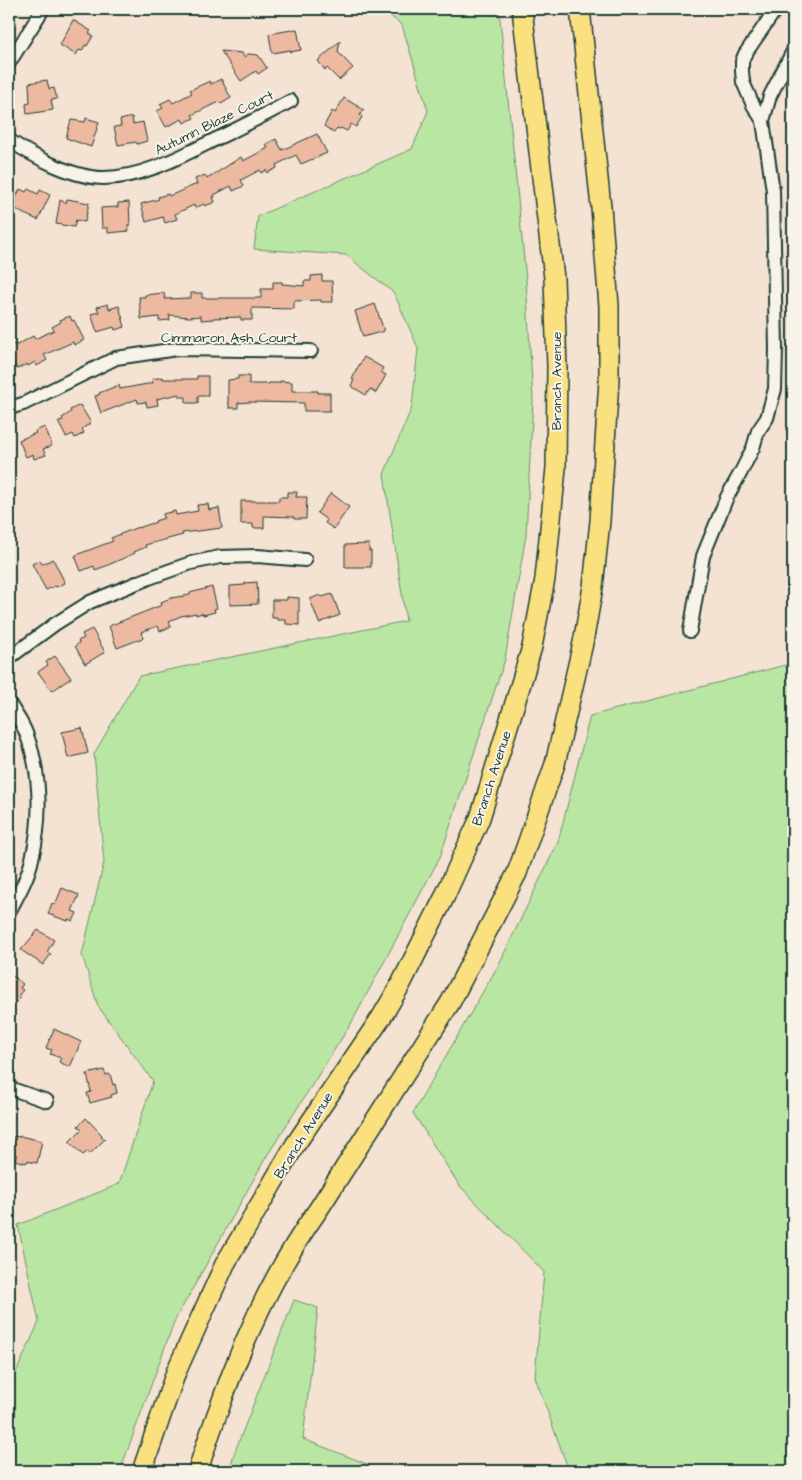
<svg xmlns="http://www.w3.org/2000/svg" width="802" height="1480" viewBox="0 0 802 1480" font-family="'Architects Daughter',sans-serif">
  <rect width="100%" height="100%" fill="#f4e2d3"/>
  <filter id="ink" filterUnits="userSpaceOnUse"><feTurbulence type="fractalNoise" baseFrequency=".02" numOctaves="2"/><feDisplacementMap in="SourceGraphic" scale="10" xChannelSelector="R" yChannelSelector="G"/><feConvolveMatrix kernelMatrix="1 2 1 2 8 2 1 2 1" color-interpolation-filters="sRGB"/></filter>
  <g filter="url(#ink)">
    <!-- green -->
    <path fill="#bae6a3" stroke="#6c926c" d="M381 9H499L526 279 533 400 526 535 505 659 440 857 352 1022 265 1159 174 1322 120 1471H9V1388L39 1322 18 1225 119 1184 153 1081 98 1006 82 955 104 862 94 754 139 676 406 621 384 474 412 407 418 348 394 293 346 255 254 249 258 216 412 149 428 111 402 25Z
      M793 663V1471H569L535 1377 544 1272 459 1185 413 1113 499 964 558 842 590 716Z
      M294 1300 318 1308 303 1439 385 1471H229L234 1454Z"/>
    <!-- building -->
    <path fill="#eeb9a1" stroke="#1f3d34" d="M73 20 91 31 89 33 93 36 87 46 85 45 82 51 79 50 76 55 60 45Z
      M297 29 301 50 290 52V50L272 53 269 34Z
      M340 41 338 52 353 68 339 80 327 68 325 70 318 61Z
      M221 51 242 53 244 57 248 54 258 55 267 68 258 74 256 71 241 81Z
      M221 79 231 98 221 104 220 102 210 106 192 115 194 118 184 123 182 119 166 127 157 111 163 108 160 104 170 99 173 103 192 93 190 90 210 81 211 84Z
      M47 80 49 89 54 88 57 99 51 100 53 110 27 114 26 104 30 103 29 83Z
      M344 98 364 110 360 115 362 117 356 127 351 124 347 131 341 128 340 129 337 128 334 133 324 126 332 111 335 113Z
      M132 117 133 124 143 122 147 141 137 144 136 142 118 145 114 127 121 126 120 120Z
      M86 118 99 122 91 147 66 138 71 120 85 122Z
      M317 134 327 153 301 164 296 155 276 165 277 168 267 173 266 170 261 173 260 170 241 180 244 186 233 191 231 186 214 195 215 197H213L215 202 205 206 204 204 195 208 194 205 175 214 177 219 165 223 163 217 146 222 141 204 159 199 158 197 168 194 169 196 197 184 195 179 205 175 207 179 241 157 243 161 268 148 266 144 276 139 282 150Z
      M20 189 26 192 28 189 38 194 40 190 50 195 38 220 22 213 12 206Z
      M67 199 89 203 85 222 76 220 74 227 56 224 60 200 66 203Z
      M129 202 130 225H128L129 231 108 233V228H102L101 208 118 207V203Z
      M322 275V281H332L333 302H321V300L294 301V309L252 308V320H241V317L213 318V319L201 320V316L189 317 169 315 170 320 159 321V317L141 319 139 297H145V295L164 293 165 299 191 298V293H202V298H261V289H273V282H282V284L304 286V281H311V276Z
      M108 304 109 309 119 306 125 327 115 330 114 327 97 332 91 314 99 312 97 307Z
      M375 304 384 331 363 337 355 311Z
      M70 316 72 321 74 320 84 340 74 345 73 342 44 355 47 360 37 366 35 362 28 366 27 364 17 369 9 355V343L17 345 33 336 35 339 54 330 52 327 61 322 60 320Z
      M364 357 383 368 381 372 386 375 376 393 370 389 366 395 351 386 354 380 352 379 356 372H355Z
      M197 376H208V396H198V403H186V397H179V394L157 399 158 405 147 407 146 402 138 403 137 399 101 413 95 396 99 395V393L119 385 120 389 153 383 152 379 163 377V379H197Z
      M238 376H249V384H269V383H280V381L292 382V391H318V393H330V411H304V403L249 402 238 403V408H229V403H228V380L238 379Z
      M80 405 91 423 82 429 84 433 75 438 73 434 66 437 58 422 63 420 62 418 71 412 70 410Z
      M45 427 52 446 43 449 46 455 34 459 33 454 26 457 19 440 36 433 35 431Z
      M287 492H297L296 497H307L306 519H294V517L264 516V528H253V524H241V501H279V497H287Z
      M331 493 349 507 334 529 325 523 327 520 317 513Z
      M208 504 209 510 219 508 222 528 182 533 183 535 145 545 146 547 134 552 135 553 106 566 95 570 94 566 81 571 75 556 76 555 113 541 111 538 138 527V528L156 522 155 521 164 518 163 514 175 511 176 515 198 511 197 505Z
      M369 544V551H371V567H345V545Z
      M53 559 65 583 56 587 55 586 46 590 32 564 40 560 42 564Z
      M257 582 258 604 230 605V586L245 585V583Z
      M212 587 217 608 214 609 215 612 203 615 202 613 196 615V613L181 616 169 621 171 627 160 631 158 626 141 632 143 638 117 648 109 626 162 605 161 602 171 598 190 595V593Z
      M332 594 340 615 319 623 310 599 320 595 322 597Z
      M287 597 299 598V625L286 624V620H277V618H272V600H287Z
      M92 629 105 652 85 664 75 646 79 643 78 641 84 638 82 634Z
      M55 656 71 678 52 691 38 672 48 665 46 662Z
      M82 728 88 753 68 758 62 732Z
      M62 888 79 895 72 911 77 913 73 921 68 919V921L48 914 52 903 55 905Z
      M38 930 54 940 47 952 51 954 43 965 21 950Z
      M9 973 23 984 20 988 23 990 18 996 20 997 9 1012Z
      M54 1029 81 1042 70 1067 59 1062 61 1058 50 1054 52 1050 46 1048Z
      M104 1070 106 1075 110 1074 113 1085 115 1084 117 1093 111 1095 112 1097 90 1103 87 1093 91 1092 87 1074Z
      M86 1118 102 1135 101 1136 105 1139 90 1154 88 1151 83 1155 69 1142 82 1129 78 1126Z
      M14 1136 20 1137V1136L42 1141 37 1163 27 1161 26 1163 15 1160 17 1155 10 1154Z"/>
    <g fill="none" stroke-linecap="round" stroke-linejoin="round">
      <!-- minor casing -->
      <g stroke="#1f3d34" stroke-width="16">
        <path id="minor" d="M9 63 43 9
          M763 121 770 96 793 51
          M9 140C34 157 73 178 104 178 141 178 180 157 212 141 239 128 265 115 291 101
          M9 408 23 404 116 358 177 349 311 351
          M690 631 703 556 727 497 741 472 753 448 758 431 767 418 775 389 776 349 773 191 763 121 753 105 743 82 742 71V61L745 54 776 9
          M9 658 55 624 90 602 149 578 191 563 220 557 257 556 305 560
          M9 703C14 712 22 722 26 733 41 772 42 818 32 859 28 878 18 895 9 912
          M9 1088 47 1101"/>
      </g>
      <!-- highway casing -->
      <g stroke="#1f3d34" stroke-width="22">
        <path id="highway" d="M142 1471 176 1372 225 1264 295 1145 381 1018 401 984 443 900 480 818 532 647 545 579 556 468 557 367 554 278 522 9
          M198 1471C204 1449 212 1428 220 1406 244 1337 276 1269 318 1210L450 1003 517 873 555 764 583 643 593 587 600 521 609 380V306L601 207 580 9"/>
      </g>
      <!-- minor -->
      <use href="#minor" stroke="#f7f3e8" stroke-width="12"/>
      <!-- highway -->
      <use href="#highway" stroke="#fbe080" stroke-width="19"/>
    </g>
  </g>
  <g text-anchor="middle" stroke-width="4" stroke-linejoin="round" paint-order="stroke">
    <!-- street labels -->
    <g font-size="14" fill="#1f3d34" stroke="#f7f3e8">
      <text transform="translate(214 122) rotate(-26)" y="5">Autumn Blaze Court</text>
      <text x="229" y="342">Cimmaron Ash Court</text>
      <text transform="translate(556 381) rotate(-90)" y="5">Branch Avenue</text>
      <text transform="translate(491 778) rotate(-72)" y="5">Branch Avenue</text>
      <text transform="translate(303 1135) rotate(-58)" y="5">Branch Avenue</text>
    </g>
  </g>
  <!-- margin -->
  <rect width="802" height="1480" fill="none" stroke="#f7f3e8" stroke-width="30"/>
  <rect x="15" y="15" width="772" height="1450" fill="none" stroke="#1f3d34" stroke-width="2" filter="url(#ink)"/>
</svg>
